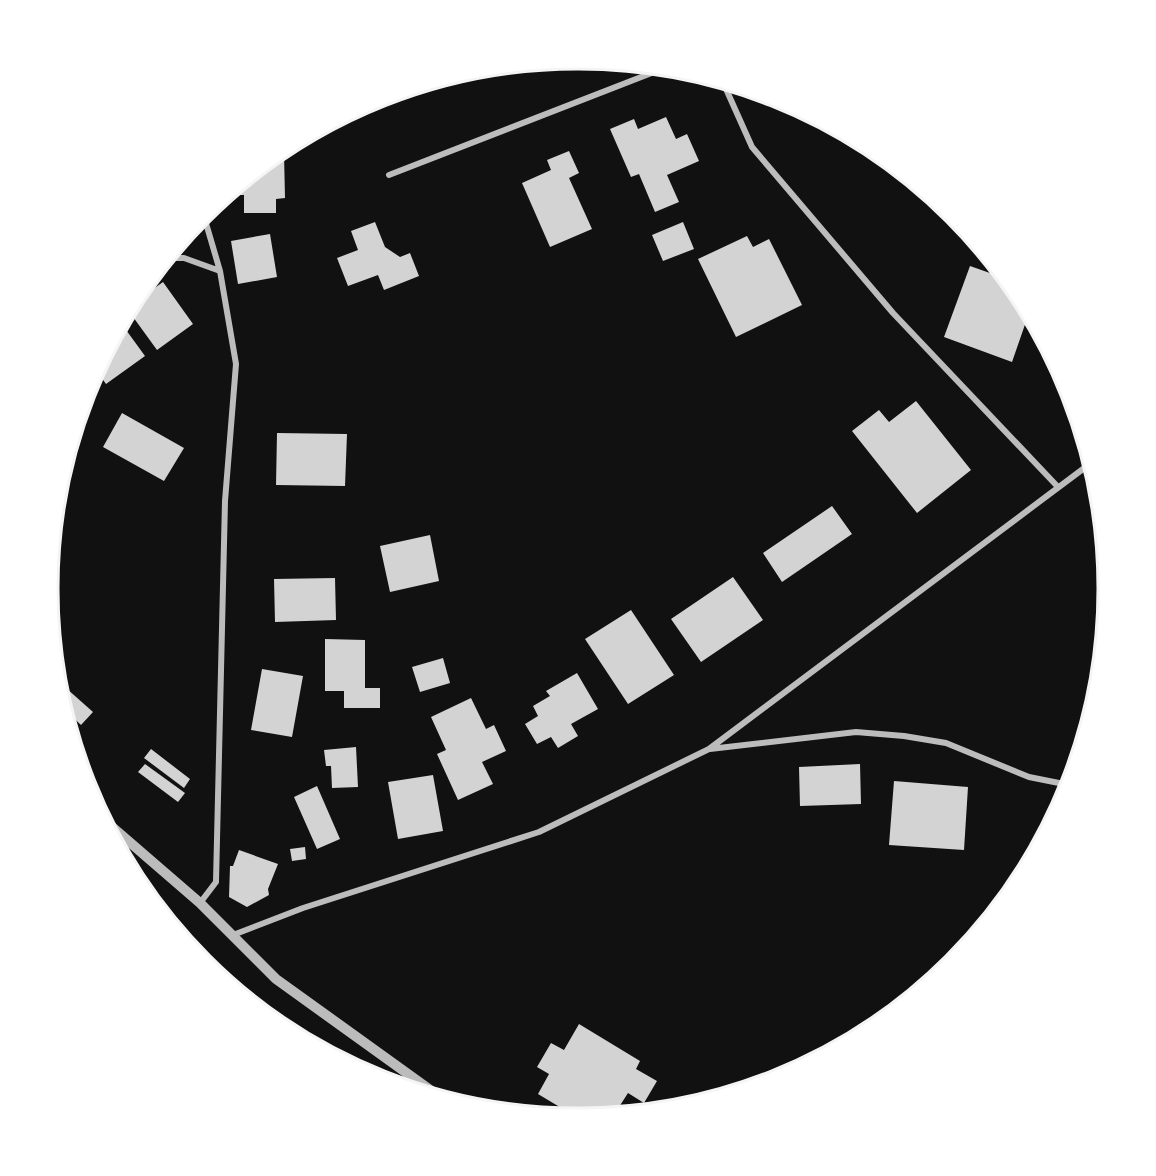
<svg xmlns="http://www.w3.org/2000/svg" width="1156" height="1176" viewBox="0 0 1156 1176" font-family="Raleway,sans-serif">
  <rect width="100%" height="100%" fill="#111"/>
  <!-- building -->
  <path fill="#d3d3d3" d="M782 99 795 106 786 109Z
    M666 117 676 139 687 134 699 161 667 175 679 202 655 212 639 174 631 177 610 129 634 119 638 129Z
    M569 151 579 173 569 178 592 229 550 247 522 183 551 170 547 160Z
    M277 153H284L285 198 276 199V213H244V195H233L232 189Z
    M375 222 385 247 400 257 410 253 419 276 384 290 378 275 348 286 337 258 358 250 351 231Z
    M683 222 694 249 663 261 652 235Z
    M270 234 277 277 238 284 231 241Z
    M747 236 753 247 769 239 802 305 736 337 698 259Z
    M970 266 1007 279 1019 294 1029 313 1012 362 944 337Z
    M163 282 193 324 157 350 128 310 132 304Z
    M121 323 145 356 106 384 96 370Z
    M916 401 971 470 917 513 852 431 879 410 889 422Z
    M122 413 184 448 164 481 103 447Z
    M277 433 347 434 345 486 276 485Z
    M832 506 852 534 782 582 763 553Z
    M430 535 439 581 390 592 380 546Z
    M733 577 763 620 701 662 671 619Z
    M335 578 336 620 275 622 274 579Z
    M631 610 674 675 628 704 585 639Z
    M325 639 365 640V688H380V708H344V691H325Z
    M443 658 450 683 420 692 412 667Z
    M262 669 303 676 292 737 251 730Z
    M577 673 598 709 571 724 578 736 558 748 551 737 537 744 525 724 538 716 533 706 550 696 546 691Z
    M57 680 93 712 81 725 64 709Z
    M471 698 486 729 494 725 506 751 482 762 493 784 458 800 437 754 446 750 431 717Z
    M356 747 358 787 332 788 331 766H326L324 750Z
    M151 749 190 779 184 788 144 758Z
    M145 764 185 793 178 802 138 772Z
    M860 764 861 804 800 806 799 767Z
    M433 775 443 831 398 839 388 782Z
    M894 781 968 787 964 850 889 845Z
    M317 786 340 839 317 849 294 797Z
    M305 847 306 859 292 861 290 849Z
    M239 850 278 864 268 889 269 895 247 907 229 897 230 866H233Z
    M579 1024 640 1061 636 1069 657 1081 644 1103 628 1093 619 1107 629 1113 578 1118 538 1094 549 1074 537 1067 551 1043 564 1050Z"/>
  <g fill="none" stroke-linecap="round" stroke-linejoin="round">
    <!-- minor -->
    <path stroke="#bcbcbc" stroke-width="6" d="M722 80 752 147 893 313 1058 487
      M389 175 667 67
      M166 258H184L220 271
      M710 749 856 732 904 736 946 743 1029 777 1069 785
      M200 903 216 882 225 501 236 364 220 271 203 213
      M233 935 303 908 539 832 709 749 1091 463
      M400 1085 408 1074"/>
    <!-- tertiary -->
    <path stroke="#bcbcbc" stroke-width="10" d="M104 820 200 903 276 979 440 1097"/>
  </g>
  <!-- crop -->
  <path d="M0 0H1156V1176H0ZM577 69H579A519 519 0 0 1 1098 588V589A519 519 0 0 1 579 1108H577A519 519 0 0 1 58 589V588A519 519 0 0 1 577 69Z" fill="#fff" fill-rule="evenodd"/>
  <path fill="none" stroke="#f5f5f5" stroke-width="3" d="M577 69H579A519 519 0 0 1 1098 588V589A519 519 0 0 1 579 1108H577A519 519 0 0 1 58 589V588A519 519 0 0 1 577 69Z"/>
</svg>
